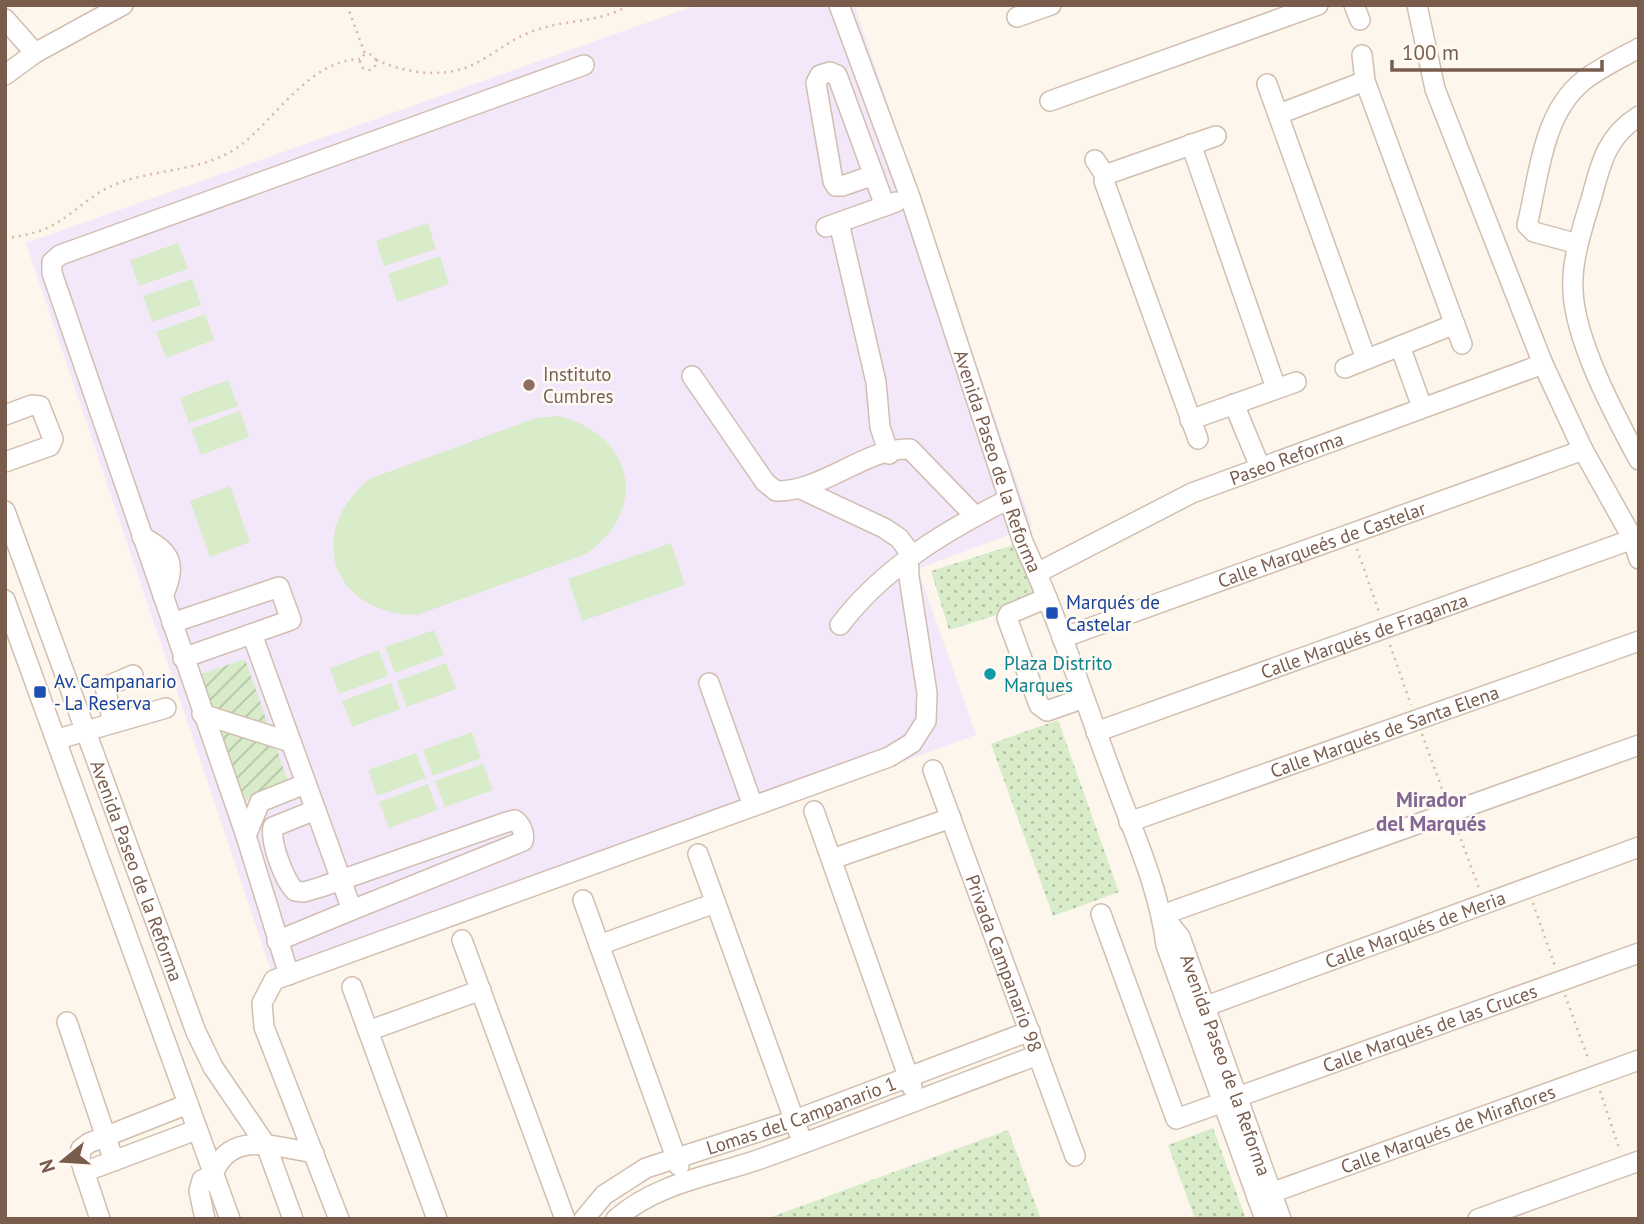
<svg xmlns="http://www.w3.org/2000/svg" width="1644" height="1224" viewBox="0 0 1644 1224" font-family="'PT Sans',sans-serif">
  <defs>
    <pattern id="grass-dots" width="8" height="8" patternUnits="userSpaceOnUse" patternTransform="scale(1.75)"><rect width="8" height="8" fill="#d8ecc9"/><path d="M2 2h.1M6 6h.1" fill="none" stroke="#b4c2a5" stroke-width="1.8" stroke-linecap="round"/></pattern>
    <pattern id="garden-furrows" width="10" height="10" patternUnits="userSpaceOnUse" patternTransform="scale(1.75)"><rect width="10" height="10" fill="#d8ecc9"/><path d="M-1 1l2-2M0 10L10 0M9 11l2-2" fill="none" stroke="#b4c2a5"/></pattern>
  </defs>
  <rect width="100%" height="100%" fill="#fdf6ec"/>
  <!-- education -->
  <path fill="#f3e8fa" d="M697 5H854L1032 526 918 569 976 735 277 988 26 243Z"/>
  <!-- grass -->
  <path fill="url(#grass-dots)" d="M1023 542 1041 601 949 630 931 571Z
    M1058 720 1119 892 1053 916 991 744Z
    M1213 1128 1246 1219H1195L1168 1145Z
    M1008 1130 1041 1219H766Z"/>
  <!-- garden -->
  <path fill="url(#garden-furrows)" d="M245 659 288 781 252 794 241 808 195 676Z"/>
  <!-- pitch -->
  <path fill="#d8ecc9" d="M428 223 436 249 384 266 376 241Z
    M178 243 188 269 139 286 130 260Z
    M440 256 449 284 397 302 388 274Z
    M192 279 201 305 152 322 143 296Z
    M205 314 214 340 166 358 156 332Z
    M228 380 238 406 189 423 180 398Z
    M240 411 249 437 201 455 191 429Z
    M559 416C635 435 650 512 584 555L417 615C332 614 304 534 369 479L536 418Z
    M230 486 250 542 210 557 190 501Z
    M671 543 685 585 582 621 568 579Z
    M434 630 444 655 395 673 385 647Z
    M379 650 388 676 339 694 330 668Z
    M446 663 456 689 407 707 397 681Z
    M391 683 400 709 352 727 342 701Z
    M472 732 481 758 433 776 423 750Z
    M416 753 426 778 377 796 368 770Z
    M483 764 493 790 445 807 435 781Z
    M428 784 437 810 389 828 379 802Z"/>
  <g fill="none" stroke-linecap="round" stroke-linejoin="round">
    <!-- minor casing -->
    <g stroke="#d1beb0" stroke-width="22">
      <g id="minor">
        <path id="s1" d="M839 5 910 197 1023 542C1058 618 1084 699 1113 777 1133 832 1159 887 1166 945L1265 1219"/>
        <path d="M1354 5 1360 20"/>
        <path d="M1417 5 1435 89 1543 364 1583 450 1633 539 1639 559"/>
        <path d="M1017 17 1051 5"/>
        <path d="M5 19 35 53"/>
        <path d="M1362 55 1365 81 1462 344"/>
        <path d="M5 75 35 53 123 5"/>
        <path d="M1267 84 1366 359"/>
        <path d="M1050 101 1318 5"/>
        <path d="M1279 114 1365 81"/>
        <path d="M1639 116C1607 136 1601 162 1592 196 1583 226 1571 260 1573 291 1575 341 1615 416 1639 460"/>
        <path d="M1191 144 1276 388"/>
        <path d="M1095 160 1105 175 1104 181 1198 439"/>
        <path d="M874 175 842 186H836L833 181 816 83 820 75 830 72 837 75 885 206"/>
        <path d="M1105 175 1216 136"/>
        <path d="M839 223 876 382 880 427 889 454"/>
        <path d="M826 227 896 202"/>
        <path d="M1578 244 1534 232 1527 225C1539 177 1542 114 1583 81 1599 68 1621 58 1639 48"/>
        <path d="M1400 346 1422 407"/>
        <path d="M1345 368 1455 324"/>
        <path d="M692 376 765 482 776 491C823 492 866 447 910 449L975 516"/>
        <path d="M1234 404 1260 467"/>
        <path d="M5 415 32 405 40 406 53 439 50 446 5 462"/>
        <path d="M1190 420 1296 382"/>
        <path id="s2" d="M5 511 196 1032 213 1067 266 1145 293 1219"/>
        <path d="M142 537C172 551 177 566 163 596"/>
        <path id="s3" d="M1037 573 1192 493 1543 364"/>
        <path d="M1047 598 1009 614 1007 618 1039 705 1047 711 1084 698"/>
        <path d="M5 600 230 1219"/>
        <path d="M172 623 279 587 291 620 183 658"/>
        <path d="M840 625C883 568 945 531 1009 499"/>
        <path d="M252 634 352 910 277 941"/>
        <path id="s4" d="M1062 638 1583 450"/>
        <path d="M709 683 753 806"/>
        <path d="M202 714 290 742"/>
        <path d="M113 723 105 687 133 675"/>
        <path id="s5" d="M1096 732 1633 539"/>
        <path d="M58 739 166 708"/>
        <path id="s6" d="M933 770 1075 1156"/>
        <path d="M315 810 273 827C270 842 284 880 295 891L304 892 321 887 507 822 515 820C521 825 525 833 523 841L516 844 352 910"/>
        <path d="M814 811 912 1087"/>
        <path id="s7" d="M1129 822 1639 641"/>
        <path d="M246 836 260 802 305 784"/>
        <path d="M698 854 799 1133"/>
        <path d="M832 859 951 818"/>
        <path d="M583 900 679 1166"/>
        <path id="s8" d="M1101 914 1176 1119 1639 953"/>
        <path d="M1162 915 1639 745"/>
        <path id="s9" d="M1163 916 1180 937 1281 1219"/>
        <path d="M462 940 565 1219"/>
        <path d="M599 945 715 903"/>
        <path d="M289 975 246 836 52 273V262L60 255 584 65"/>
        <path d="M352 987 437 1219"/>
        <path id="s10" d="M1190 1012 1639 847"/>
        <path d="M67 1022 114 1161"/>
        <path d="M368 1031 481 990"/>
        <path d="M84 1172 196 1130"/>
        <path id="s11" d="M1257 1198 1639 1060"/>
        <path d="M100 1219 80 1159 81 1149 89 1143 188 1104"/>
        <path d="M205 1219 199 1191 202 1180 213 1175C229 1129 276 1147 314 1153"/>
        <path d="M339 1219 264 1027 262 1003 274 980 889 757 912 743 926 721 927 693 909 577 908 550 899 538 884 528 801 489"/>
        <path id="s12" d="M584 1219 604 1195 646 1168 795 1120 1030 1031"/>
        <path d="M616 1219C658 1182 713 1176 763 1158 855 1125 946 1089 1038 1055"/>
        <path d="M1478 1219 1639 1161"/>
      </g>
    </g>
    <!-- path -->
    <path stroke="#d9b8a5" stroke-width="2.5" stroke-dasharray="2 5" stroke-linecap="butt" d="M347 5 365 54
      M360 62a8 8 0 1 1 16 0a8 8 0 1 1-16 0Z
      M376 60C409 74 447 80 480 61 499 50 515 37 536 30 568 19 600 23 629 5
      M5 239C21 235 37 234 51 226 73 215 91 194 114 185 154 168 206 172 241 145 275 119 310 60 360 59
      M1357 549 1379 612
      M1390 645 1411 705
      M1422 734 1445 797
      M1456 826 1479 888
      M1533 903 1555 966
      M1565 995 1589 1061
      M1600 1091 1620 1151"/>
    <!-- minor -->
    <use href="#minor" stroke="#fff" stroke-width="19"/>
  </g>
  <!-- markers -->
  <circle fill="#8d6e63" stroke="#fffaf3" stroke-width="2.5" cx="529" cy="385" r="7"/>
  <g fill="#1a4fb4" stroke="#fffaf3" stroke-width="2.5">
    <rect x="1045" y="606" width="14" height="14" rx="3.5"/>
    <rect x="33" y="685" width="14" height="14" rx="3.5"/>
  </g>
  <circle fill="#0f9aa8" stroke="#fffaf3" stroke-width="2.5" cx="990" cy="674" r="7"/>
  <g text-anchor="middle" stroke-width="5" stroke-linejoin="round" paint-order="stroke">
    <!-- education labels -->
    <g font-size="19" fill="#785e54" stroke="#fffaf3" text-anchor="start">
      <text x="543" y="381">Instituto<tspan x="543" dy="22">Cumbres</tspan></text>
    </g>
    <!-- street labels -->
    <g font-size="19" fill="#7a5c4d" stroke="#fffaf3">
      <text dy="7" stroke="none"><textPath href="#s3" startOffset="275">Paseo Reforma</textPath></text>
      <text dy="7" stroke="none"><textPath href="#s1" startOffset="483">Avenida Paseo de la Reforma</textPath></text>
      <text dy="7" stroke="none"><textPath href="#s4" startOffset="276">Calle Marqueés de Castelar</textPath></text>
      <text dy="7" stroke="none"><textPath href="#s5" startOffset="285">Calle Marqués de Fraganza</textPath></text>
      <text dy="7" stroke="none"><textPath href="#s7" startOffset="271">Calle Marqués de Santa Elena</textPath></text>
      <text dy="7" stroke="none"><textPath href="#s2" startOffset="383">Avenida Paseo de la Reforma</textPath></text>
      <text dy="7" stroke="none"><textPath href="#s10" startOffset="240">Calle Marqués de Meria</textPath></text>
      <text dy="7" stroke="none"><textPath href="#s6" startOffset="206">Privada Campanario 98</textPath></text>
      <text dy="7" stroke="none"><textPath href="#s8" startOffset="488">Calle Marqués de las Cruces</textPath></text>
      <text dy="7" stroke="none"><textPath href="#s9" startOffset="163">Avenida Paseo de la Reforma</textPath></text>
      <text dy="7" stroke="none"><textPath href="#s12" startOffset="245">Lomas del Campanario 1</textPath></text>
      <text dy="7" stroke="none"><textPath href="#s11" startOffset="203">Calle Marqués de Miraflores</textPath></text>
    </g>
    <!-- transit labels -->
    <g font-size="19" fill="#164399" stroke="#fffaf3" text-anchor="start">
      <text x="1066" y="609">Marqués de<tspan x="1066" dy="22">Castelar</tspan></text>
      <text x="54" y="688">Av. Campanario<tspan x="54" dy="22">- La Reserva</tspan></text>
    </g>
    <!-- culture labels -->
    <g font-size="19" fill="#0d838f" stroke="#fffaf3" text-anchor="start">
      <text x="1004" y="670">Plaza Distrito<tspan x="1004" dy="22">Marques</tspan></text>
    </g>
    <!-- neighbourhood labels -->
    <g font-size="21" font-weight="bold" fill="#846695" stroke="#fffaf3">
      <text x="1431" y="807">Mirador<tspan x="1431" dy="24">del Marqués</tspan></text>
    </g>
  </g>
  <!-- border -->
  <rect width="1644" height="1224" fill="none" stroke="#7a5c4d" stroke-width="14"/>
  <!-- north arrow -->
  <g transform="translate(63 1161) rotate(252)" stroke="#fffaf3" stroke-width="5" paint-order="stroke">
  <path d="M0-5L12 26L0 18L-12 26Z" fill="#7a5c4d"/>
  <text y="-10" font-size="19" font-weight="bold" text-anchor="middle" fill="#7a5c4d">N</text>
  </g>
  <!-- scale -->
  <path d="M1392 60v10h210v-10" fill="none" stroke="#7a5c4d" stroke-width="3.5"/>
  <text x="1402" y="60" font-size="21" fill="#7a5c4d" stroke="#fffaf3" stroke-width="5" paint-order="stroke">100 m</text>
</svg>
